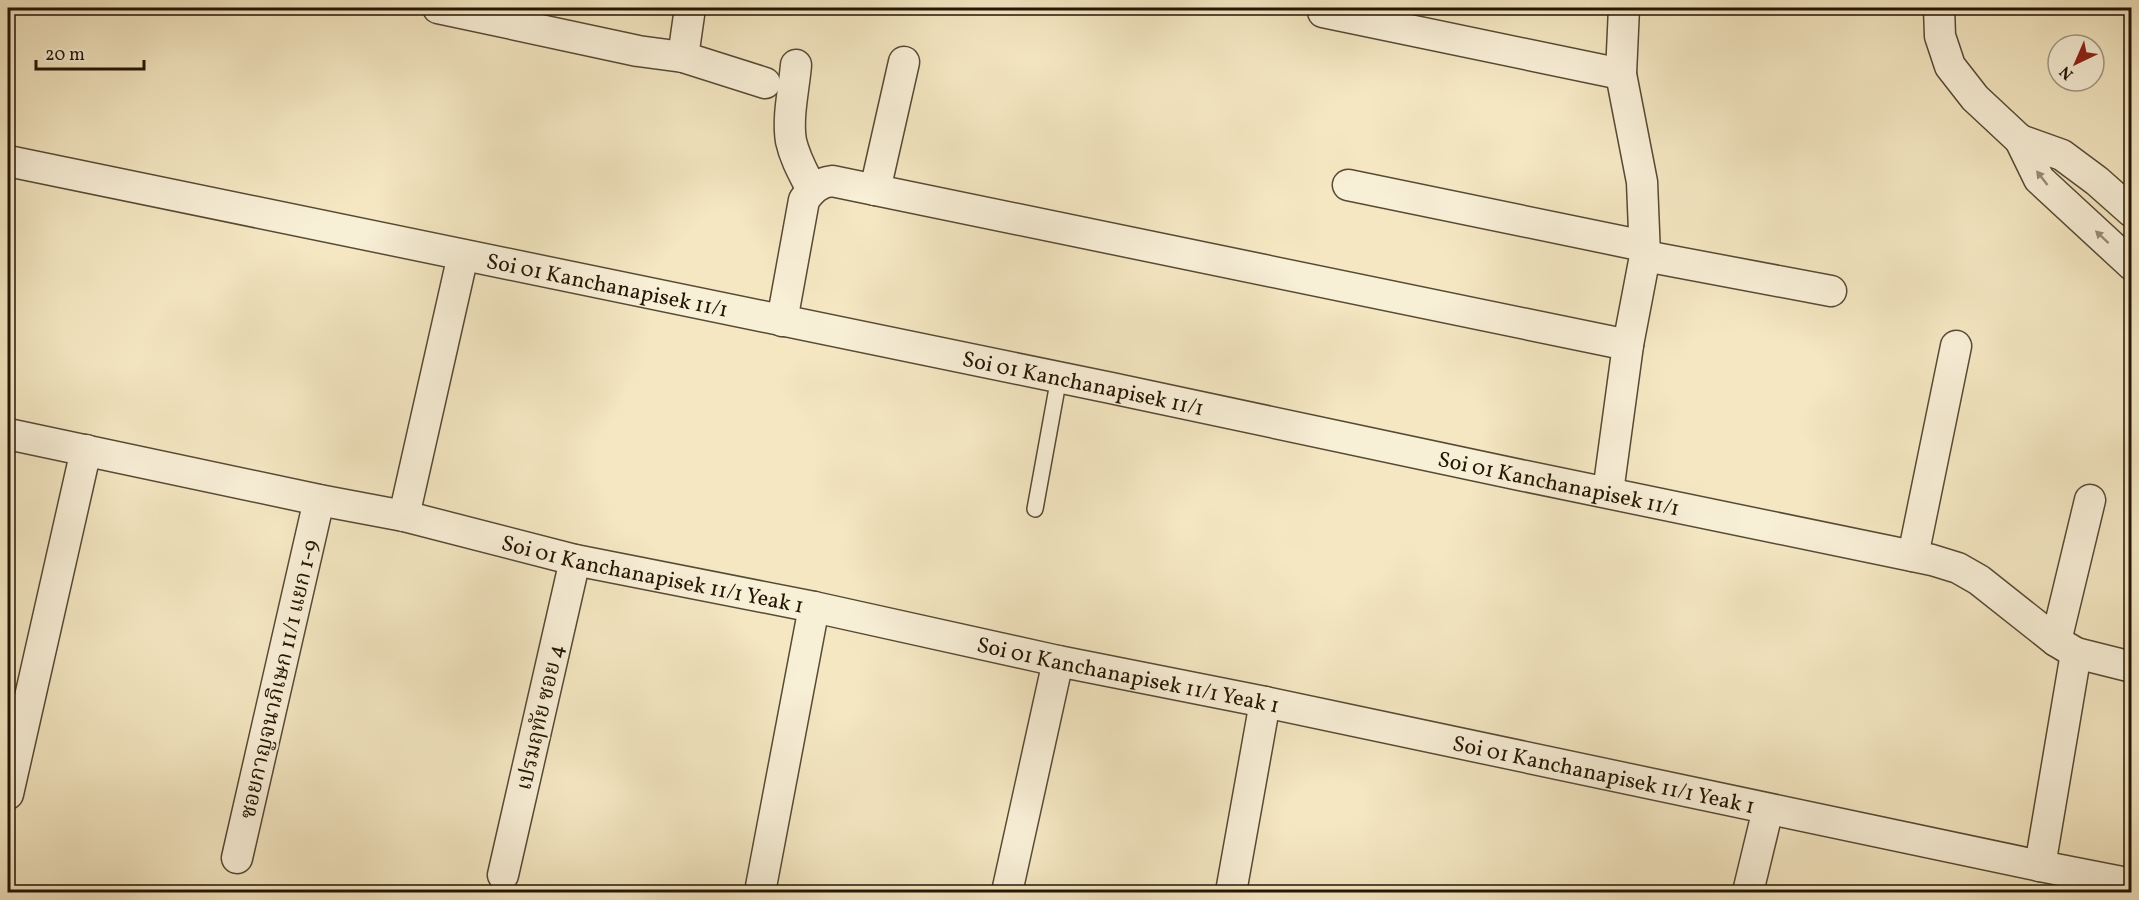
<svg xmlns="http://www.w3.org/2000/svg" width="2139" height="900" viewBox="0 0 2139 900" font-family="Vollkorn,'Noto Serif Thai',serif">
  <rect width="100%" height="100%" fill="#f4e7c2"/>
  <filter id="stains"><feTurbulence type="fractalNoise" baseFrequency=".00333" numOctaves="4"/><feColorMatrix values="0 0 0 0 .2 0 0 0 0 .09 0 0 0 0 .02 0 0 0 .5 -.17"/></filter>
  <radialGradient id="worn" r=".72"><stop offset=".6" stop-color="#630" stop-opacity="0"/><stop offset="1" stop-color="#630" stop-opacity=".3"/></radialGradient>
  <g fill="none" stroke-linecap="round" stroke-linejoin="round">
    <!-- service casing -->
    <g stroke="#574a34" stroke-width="18">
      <path id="service" d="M1035 509 1059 377"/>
    </g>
    <!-- minor casing -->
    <g stroke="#574a34" stroke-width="33">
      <g id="minor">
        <path d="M438 8 638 51 683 57 765 83"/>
        <path d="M1939 8 1940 36 1950 66 1975 98 2020 140 2039 179 2132 265"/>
        <path d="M1323 12 1621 74"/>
        <path d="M683 57 690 8"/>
        <path d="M796 65C794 89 787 117 791 141 795 159 804 174 812 190"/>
        <path d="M2020 140 2062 155 2097 181 2132 212"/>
        <path id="s1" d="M8 161 1111 388 1525 476 1932 560 1958 568 1979 580 2056 641 2076 653 2132 667"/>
        <path d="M1348 185 1644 246"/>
        <path d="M875 190 904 62"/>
        <path d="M1645 256 1831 291"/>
        <path d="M782 321 804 200C812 189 818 183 832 181L1628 345"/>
        <path id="s2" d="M8 434 319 500 404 516 575 560 814 607 1058 661 1265 702 2040 866 2076 653"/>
        <path d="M1608 492 1628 345 1645 256 1642 182 1621 74 1624 8"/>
        <path d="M404 516 463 255"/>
        <path d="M1913 556 1956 346"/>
        <path d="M2056 641 2090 500"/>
        <path d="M8 794 86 450"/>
        <path d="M237 858 319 500"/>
        <path d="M2040 866 2132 884"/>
        <path d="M503 875 575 560"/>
        <path d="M760 892 814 607"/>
        <path d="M1007 892 1058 661"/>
        <path d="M1231 892 1265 702"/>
        <path d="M1748 892 1768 809"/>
      </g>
    </g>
    <!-- service -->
    <use href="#service" stroke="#f8efd7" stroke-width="15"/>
    <!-- minor -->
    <use href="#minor" stroke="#f8efd7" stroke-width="30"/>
  </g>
  <!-- one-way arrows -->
  <defs><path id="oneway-solid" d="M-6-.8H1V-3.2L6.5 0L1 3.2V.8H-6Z" transform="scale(1.5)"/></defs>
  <g fill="#988d78">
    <use href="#oneway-solid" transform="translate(2042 178) rotate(-128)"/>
    <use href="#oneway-solid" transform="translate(2102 237) rotate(-137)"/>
  </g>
  <g text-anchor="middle" stroke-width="4.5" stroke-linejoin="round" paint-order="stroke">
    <!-- street labels -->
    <g font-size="22" fill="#231504" stroke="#f8efd7">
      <text dy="8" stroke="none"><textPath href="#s1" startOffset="612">Soi 01 Kanchanapisek 11/1</textPath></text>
      <text dy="8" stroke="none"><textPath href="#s1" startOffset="1098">Soi 01 Kanchanapisek 11/1</textPath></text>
      <text dy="8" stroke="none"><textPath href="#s1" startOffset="1584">Soi 01 Kanchanapisek 11/1</textPath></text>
      <text dy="8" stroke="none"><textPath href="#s2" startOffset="660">Soi 01 Kanchanapisek 11/1 Yeak 1</textPath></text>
      <text dy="8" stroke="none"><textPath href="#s2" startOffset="1146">Soi 01 Kanchanapisek 11/1 Yeak 1</textPath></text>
      <text transform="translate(278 679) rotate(-77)" y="8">ซอยกาญจนาภิเษก 11/1 แยก 1-9</text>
      <text transform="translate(539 717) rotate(-77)" y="8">เปรมฤทัย ซอย 4</text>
      <text dy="8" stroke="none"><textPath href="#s2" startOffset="1632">Soi 01 Kanchanapisek 11/1 Yeak 1</textPath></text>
    </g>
  </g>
  <!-- margin -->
  <rect width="2139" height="900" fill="none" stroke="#f4e7c2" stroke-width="30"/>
  <rect x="9" y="9" width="2121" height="882" fill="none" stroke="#231504" stroke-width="3"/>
  <rect x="15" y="15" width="2109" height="870" fill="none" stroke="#231504" stroke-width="1.5"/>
  <!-- north arrow -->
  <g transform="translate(2076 63) rotate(224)"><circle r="28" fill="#f8efd7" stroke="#a39883" stroke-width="1.5"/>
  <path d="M0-4.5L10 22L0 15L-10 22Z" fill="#8f2418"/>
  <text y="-9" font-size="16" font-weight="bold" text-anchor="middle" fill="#231504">N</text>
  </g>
  <!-- scale -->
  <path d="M36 60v9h108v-9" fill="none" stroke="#231504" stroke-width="3"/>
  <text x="45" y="60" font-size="18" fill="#231504" stroke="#f8efd7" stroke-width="4.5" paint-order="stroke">20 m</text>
  <rect width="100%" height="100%" filter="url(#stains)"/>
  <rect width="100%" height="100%" fill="url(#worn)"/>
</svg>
